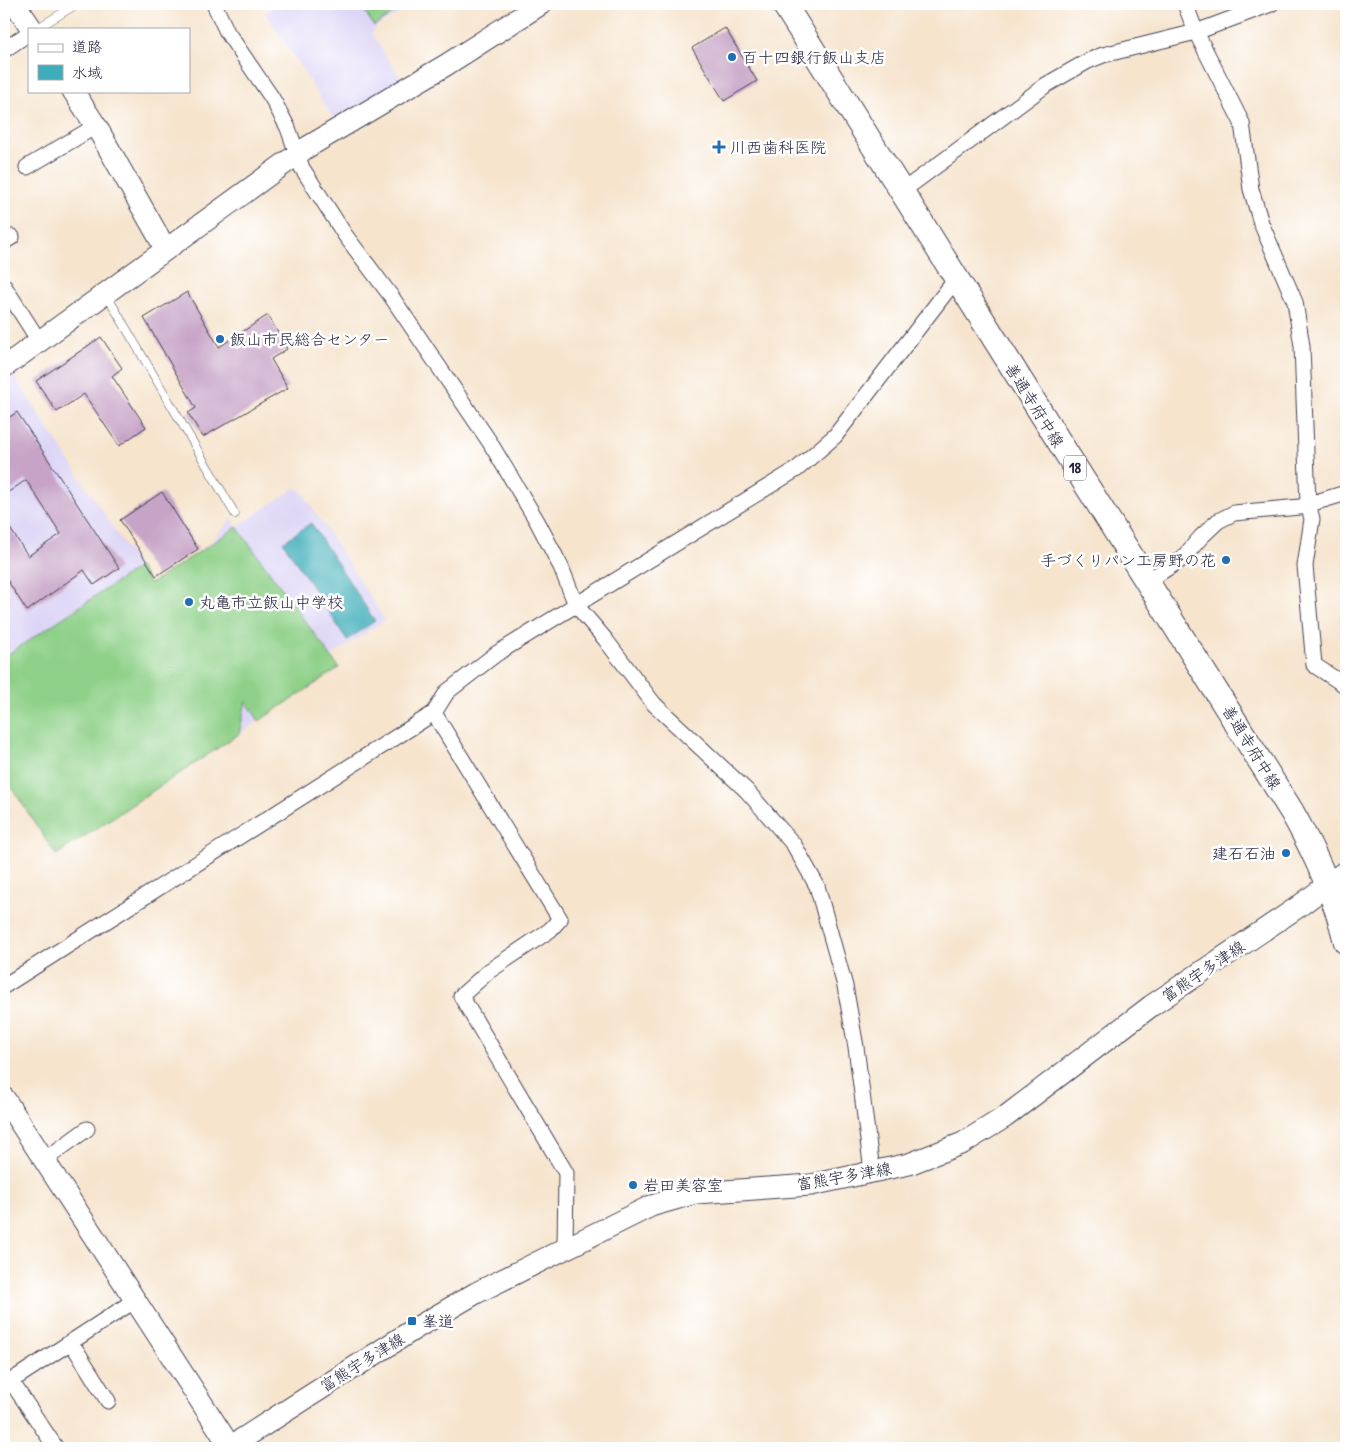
<svg xmlns="http://www.w3.org/2000/svg" width="1350" height="1452" viewBox="0 0 1350 1452" font-family="'Patrick Hand','Klee One',sans-serif">
  <rect width="100%" height="100%" fill="#fff"/>
  <filter id="ink" filterUnits="userSpaceOnUse"><feTurbulence type="fractalNoise" baseFrequency=".02" numOctaves="2"/><feDisplacementMap in="SourceGraphic" scale="10" xChannelSelector="R" yChannelSelector="G"/><feConvolveMatrix kernelMatrix="1 2 1 2 8 2 1 2 1" color-interpolation-filters="sRGB"/></filter>
  <filter id="wash" filterUnits="userSpaceOnUse"><feTurbulence type="fractalNoise" baseFrequency=".0096" numOctaves="4" result="noise"/><feDisplacementMap in="SourceGraphic" scale="20" xChannelSelector="R" yChannelSelector="G"/><feGaussianBlur stdDeviation="1.12" result="paint"/><feColorMatrix in="noise" values="0 0 0 0 0 0 0 0 0 0 0 0 0 0 0 0 0 1.4 0 .05"/><feComposite in="paint" operator="in"/></filter>
  <g filter="url(#wash)">
    <rect width="100%" height="100%" fill="#f6e4cd"/>
    <!-- built -->
    <path fill="#ddd5f6" d="M278 4H414L376 27 372 34 402 81 338 119 333 118 265 12Z
      M14 376 150 584 202 552 232 518 237 527 295 488 301 490 385 620 331 656 339 668 56 855 4 776V383Z"/>
    <!-- garden -->
    <path fill="#8ed088" stroke="#587962" d="M360 4H408L374 26Z
      M237 527 339 668 259 721 246 701 239 734 56 855 4 776V657L139 567 150 584Z"/>
    <!-- water -->
    <path fill="#3eadb9" stroke="#30687a" d="M311 523 375 621 347 640 283 542Z"/>
    <g id="blocks">
      <!-- building -->
      <path fill="#c7a4c7" d="M725 28 757 81 724 101 692 48Z
        M187 292 219 347 268 315 287 349 271 359 288 388 203 437 188 413 196 408 144 318Z
        M101 337 122 368 112 376 146 427 119 446 84 394 57 412 36 381Z
        M17 412 119 568 94 585 84 570 27 611 4 575V519L28 556 61 534 26 480 4 495V421Z
        M162 492 198 549 156 576 120 520Z"/>
    </g>
  </g>
  <g filter="url(#ink)">
    <use href="#blocks" fill-opacity="0" stroke="#423f51" stroke-width="1"/>
    <g fill="none" stroke-linecap="round" stroke-linejoin="round">
      <!-- lane casing -->
      <g stroke="#423f51" stroke-width="9">
        <path id="lane" d="M36 29 77 4
          M106 294 235 514"/>
      </g>
      <!-- street casing -->
      <g stroke="#423f51" stroke-width="17">
        <path id="street" d="M214 4 227 32 272 98 288 128 302 168 345 235 391 296 489 441 537 521 561 567 576 605 605 639 654 704 747 791 794 845 817 886 845 986 856 1047 872 1171
          M1185 4 1196 32 1242 123 1251 189 1261 223 1295 302 1302 346 1308 504 1312 519 1305 566 1314 665 1346 686
          M4 50 29 33
          M27 167 96 126
          M901 192 1046 85 1088 61 1103 55 1196 32 1271 4
          M4 242 12 237
          M4 286 39 341
          M1147 581 1182 559 1201 537 1218 521 1234 513 1300 507 1346 493
          M434 713 560 919 550 930 489 971 461 996 566 1173 565 1248
          M4 986 434 713 447 692 496 654 797 469 835 436 956 279
          M43 1161 87 1129
          M71 1342 108 1401
          M56 1448 11 1381 134 1301"/>
      </g>
      <!-- secondary casing -->
      <g stroke="#423f51" stroke-width="23">
        <path id="secondary" d="M15 4 32 29
          M73 91 96 126 165 248
          M4 367 306 148 446 65 541 4
          M4 1098 231 1448
          M228 1448 416 1328 476 1293 651 1206 696 1193 811 1185 909 1164 963 1143 1005 1117 1151 1006 1298 907 1346 871"/>
      </g>
      <!-- primary casing -->
      <g stroke="#423f51" stroke-width="26">
        <path id="primary" d="M784 4 1292 812C1315 853 1335 896 1346 942"/>
      </g>
      <!-- lane -->
      <use href="#lane" stroke="#fff" stroke-width="8"/>
      <!-- street -->
      <use href="#street" stroke="#fff" stroke-width="15"/>
      <!-- secondary -->
      <use href="#secondary" stroke="#fff" stroke-width="21"/>
      <!-- primary -->
      <use href="#primary" stroke="#fff" stroke-width="24"/>
    </g>
  </g>
  <!-- markers -->
  <g fill="#1f6fb2" stroke="#fff" stroke-width="2">
    <circle cx="732" cy="57" r="5"/>
    <path d="M716.5 139.5h5v5h5v5h-5v5h-5v-5h-5v-5h5z"/>
    <circle cx="220" cy="339" r="5"/>
    <circle cx="1226" cy="560" r="5"/>
    <circle cx="189" cy="602" r="5"/>
    <circle cx="1286" cy="853" r="5"/>
    <circle cx="633" cy="1185" r="5"/>
    <rect x="407" y="1316" width="10" height="10" rx="2.5"/>
  </g>
  <g text-anchor="middle" stroke-width="5" stroke-linejoin="round" paint-order="stroke">
    <!-- shield labels -->
    <rect fill="#fff" stroke="#646476" stroke-width="1" x="1064" y="455.5" width="22" height="25" rx="4"/>
    <g font-size="15" font-weight="bold" fill="#22223b">
      <text x="1075" y="473">18</text>
    </g>
    <!-- poi labels -->
    <g font-size="16" fill="#22223b" stroke="#fff" text-anchor="start">
      <text x="742" y="63">百十四銀行飯山支店</text>
      <text x="730" y="153">川西歯科医院</text>
      <text x="230" y="345">飯山市民総合センター</text>
      <text x="1216" y="566" text-anchor="end">手づくりパン工房野の花</text>
      <text x="199" y="608">丸亀市立飯山中学校</text>
      <text x="1276" y="859" text-anchor="end">建石石油</text>
      <text x="643" y="1191">岩田美容室</text>
      <text x="422" y="1327">峯道</text>
    </g>
    <!-- street labels -->
    <g font-size="16" fill="#22223b" stroke="#fff">
      <text transform="translate(1035 405) rotate(58)" y="6">善通寺府中線</text>
      <text transform="translate(1252 747) rotate(58)" y="6">善通寺府中線</text>
      <text transform="translate(1203 971) rotate(-34)" y="6">富熊宇多津線</text>
      <text transform="translate(844 1176) rotate(-10)" y="6">富熊宇多津線</text>
      <text transform="translate(362 1362) rotate(-32)" y="6">富熊宇多津線</text>
    </g>
  </g>
  <!-- margin -->
  <rect width="1350" height="1452" fill="none" stroke="#fff" stroke-width="20"/>
  <!-- legend -->
  <rect x="28" y="28" width="162" height="65" fill="#ffffff" stroke="#a7a7b1"/>
  <rect x="38" y="44" width="25" height="8" fill="#ffffff" stroke="#a7a7b1"/>
  <text x="72" y="52" font-size="15" fill="#22223b">道路</text>
  <rect x="38" y="65" width="25" height="15" fill="#3eadb9" stroke="#a7a7b1"/>
  <text x="72" y="78" font-size="15" fill="#22223b">水域</text>
</svg>
